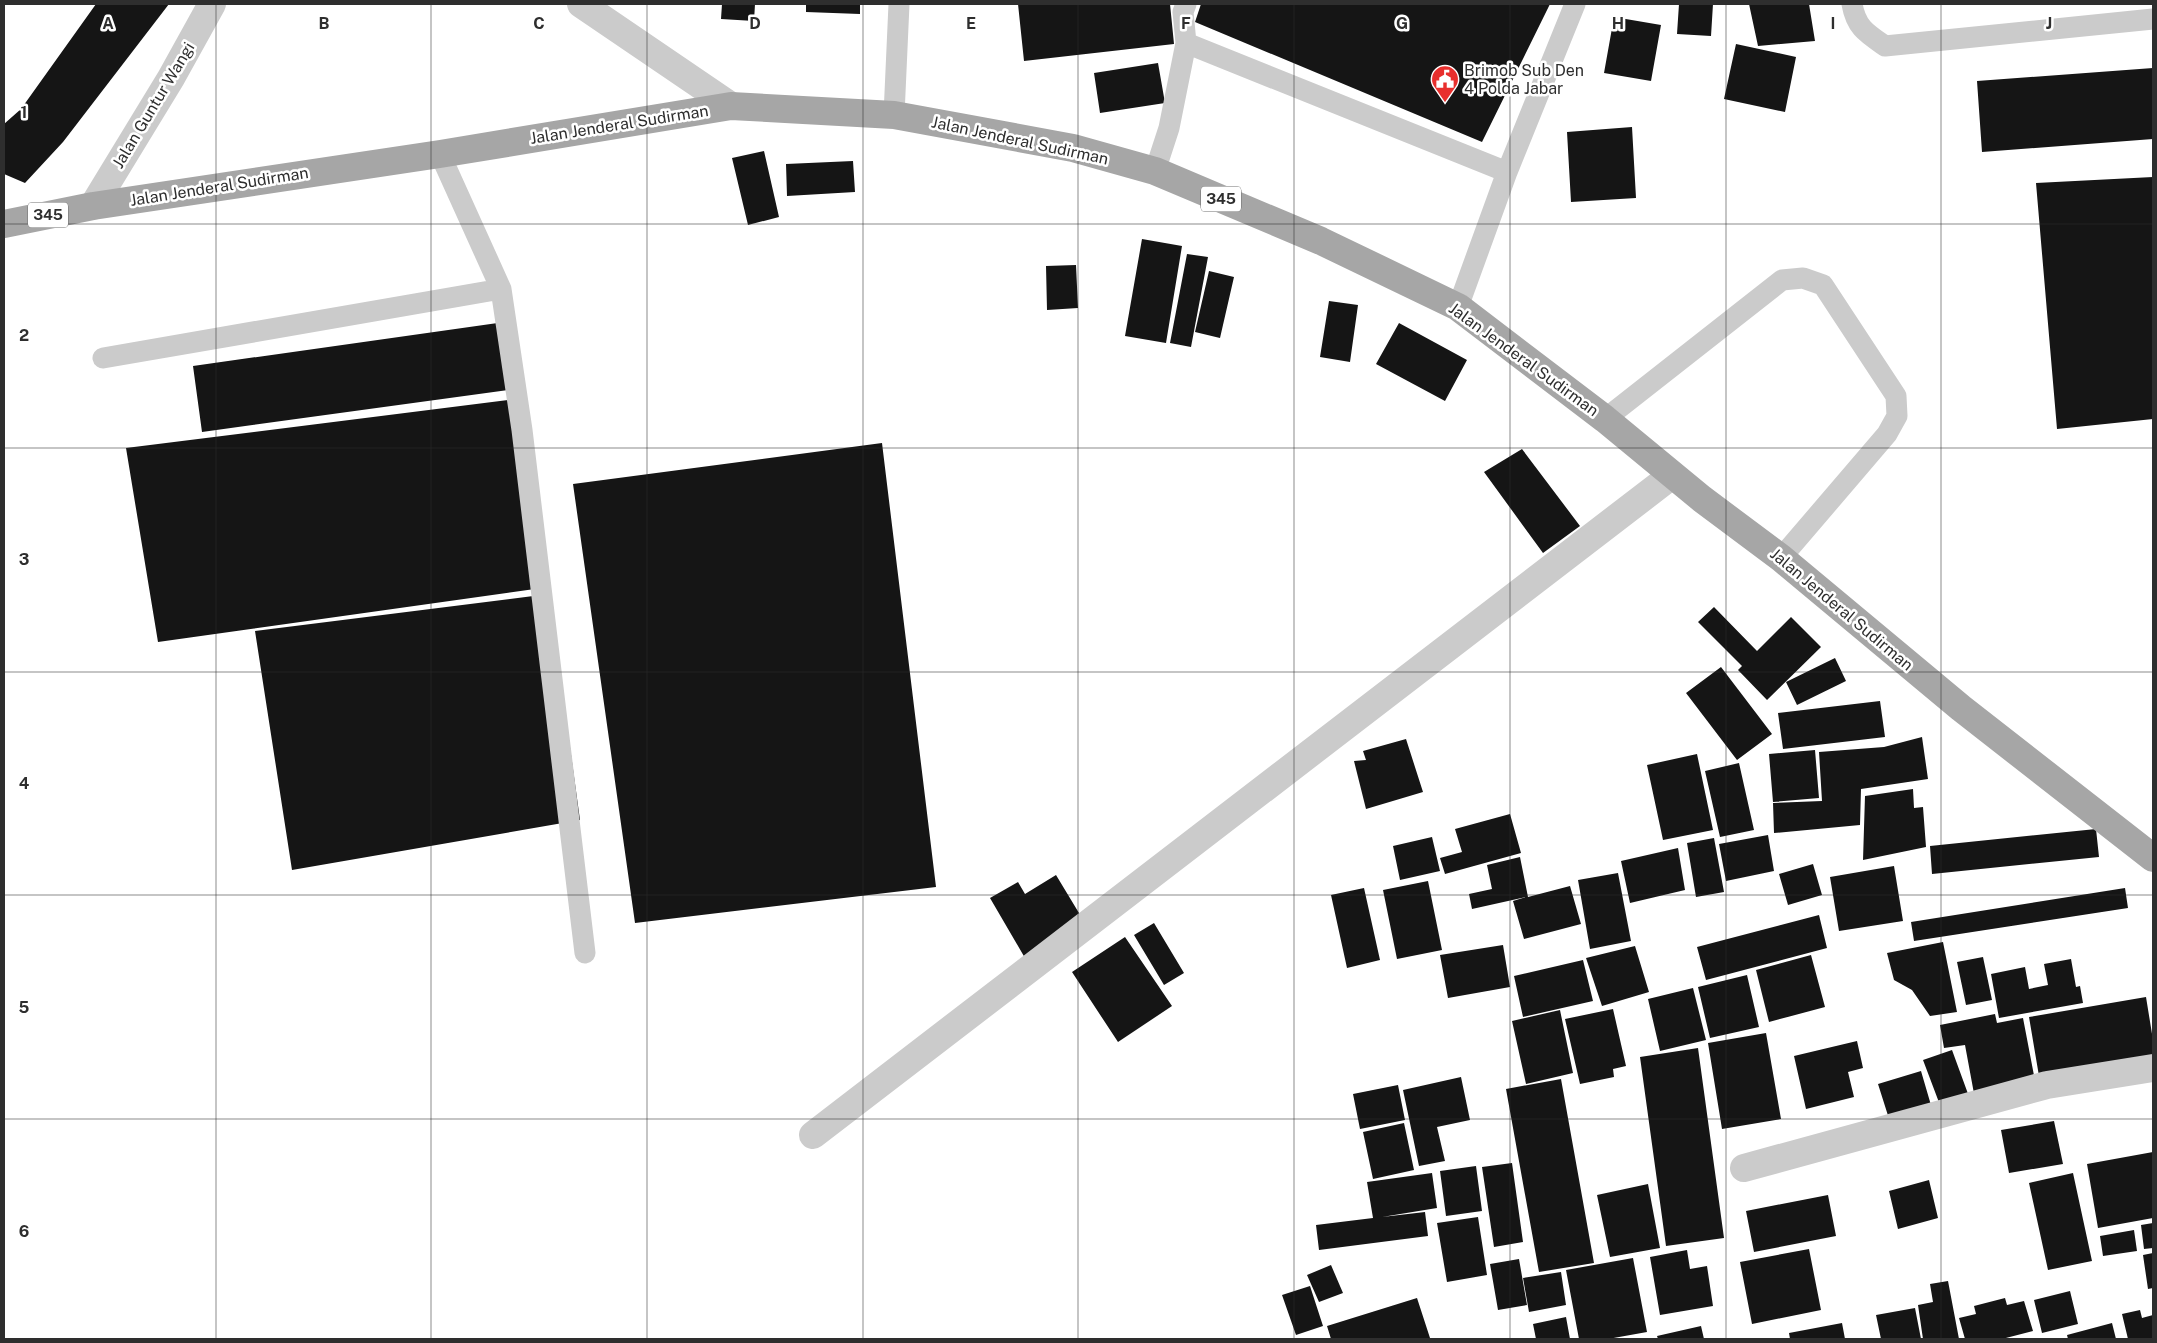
<svg xmlns="http://www.w3.org/2000/svg" width="2157" height="1343" viewBox="0 0 2157 1343" font-family="'Public Sans',sans-serif">
  <rect width="100%" height="100%" fill="#fff"/>
  <!-- building -->
  <path fill="#151515" d="M96 4H169L63 142 25 183 4 174V124L21 109Z
    M722 4H755L754 21 721 19Z
    M806 4H860V14L806 12Z
    M1018 4H1170L1174 44 1024 61Z
    M1201 4H1550L1482 142 1195 22Z
    M1679 4H1713L1711 36 1677 34Z
    M1749 4H1809L1815 41 1758 46Z
    M1614 17 1661 25 1651 81 1604 73Z
    M1736 44 1796 57 1785 112 1724 99Z
    M1158 63 1165 103 1100 113 1094 73Z
    M2153 68V139L1982 152 1977 81Z
    M1632 127 1636 198 1571 202 1567 132Z
    M764 151 779 217 748 225 732 158Z
    M853 161 855 192 787 196 786 164Z
    M2153 177V419L2057 429 2036 183Z
    M1142 239 1182 246 1166 343 1125 336Z
    M1187 254 1208 257 1191 347 1170 343Z
    M1076 265 1078 308 1047 310 1046 266Z
    M1209 271 1234 277 1220 338 1195 332Z
    M1329 301 1358 305 1350 362 1320 357Z
    M512 321 522 388 202 432 193 366Z
    M1399 323 1467 360 1445 401 1376 364Z
    M523 398 549 587 158 642 126 448Z
    M882 443 936 887 635 923 573 484Z
    M1522 449 1580 526 1543 553 1484 472Z
    M549 594 580 820 292 870 255 631Z
    M1714 607 1757 651 1791 617 1821 647 1767 700 1738 670 1742 666 1698 622Z
    M1835 658 1846 681 1797 705 1786 682Z
    M1721 667 1772 734 1737 760 1686 693Z
    M1880 701 1885 737 1783 749 1778 713Z
    M1922 737 1928 779 1861 789 1860 825 1774 833 1773 803 1822 801 1819 752 1884 747Z
    M1406 739 1423 792 1366 809 1354 761 1366 760 1363 751Z
    M1815 750 1819 798 1773 802 1769 754Z
    M1697 754 1713 830 1663 840 1647 765Z
    M1739 763 1754 830 1720 837 1705 771Z
    M1913 789 1914 808 1923 807 1926 847 1863 860 1865 796Z
    M1510 814 1521 853 1445 874 1440 858 1462 852 1455 829Z
    M2096 829 2099 857 1932 874 1930 846Z
    M1768 835 1774 871 1726 881 1719 844Z
    M1432 837 1440 871 1400 880 1393 846Z
    M1714 838 1724 892 1696 897 1687 843Z
    M1678 848 1685 890 1630 903 1621 861Z
    M1520 857 1528 897 1570 886 1581 924 1524 939 1513 901 1526 897 1472 909 1469 894 1492 889 1487 865Z
    M1813 864 1822 895 1788 905 1779 874Z
    M1894 866 1903 921 1839 931 1830 877Z
    M1618 873 1631 941 1590 949 1578 880Z
    M1056 875 1085 923 1025 958 990 898 1018 882 1025 894Z
    M1428 881 1442 950 1397 959 1383 890Z
    M1364 888 1380 960 1347 968 1331 895Z
    M2125 888 2128 908 1914 941 1911 922Z
    M1819 915 1827 948 1706 980 1697 947Z
    M1154 923 1184 973 1164 985 1134 935Z
    M1125 937 1172 1006 1118 1042 1072 972Z
    M1943 942 1957 1012 1930 1016 1912 990 1894 980 1887 953Z
    M1503 945 1510 987 1448 998 1440 955Z
    M1635 946 1649 992 1602 1006 1586 958Z
    M1811 955 1825 1007 1769 1022 1756 970Z
    M1983 957 1992 1000 1966 1005 1957 962Z
    M2071 959 2076 987 2080 986 2083 1003 1999 1018 1991 974 2025 967 2029 989 2048 985 2044 964Z
    M1583 960 1593 1001 1523 1017 1514 976Z
    M1747 975 1759 1027 1710 1038 1698 987Z
    M1693 988 1706 1040 1660 1051 1648 999Z
    M2146 997 2153 1040V1062L2040 1082 2029 1017Z
    M1613 1009 1626 1066 1613 1069 1614 1077 1580 1084 1565 1019Z
    M1560 1010 1573 1073 1526 1084 1512 1021Z
    M1995 1014 1997 1023 2023 1018 2036 1086 1975 1099 1965 1045 1944 1048 1940 1025Z
    M1766 1033 1781 1119 1722 1129 1708 1043Z
    M1857 1041 1863 1068 1848 1072 1854 1097 1806 1109 1794 1056Z
    M1698 1048 1724 1238 1666 1246 1640 1057Z
    M1952 1050 1971 1102 1943 1113 1923 1060Z
    M1921 1071 1933 1112 1891 1125 1878 1084Z
    M1461 1077 1470 1120 1437 1127 1445 1161 1419 1166 1403 1090Z
    M1561 1079 1594 1263 1539 1272 1506 1089Z
    M1398 1085 1405 1120 1360 1129 1353 1094Z
    M2054 1121 2063 1164 2009 1173 2001 1130Z
    M1404 1123 1414 1170 1373 1179 1363 1132Z
    M2153 1152V1218L2098 1228 2087 1164Z
    M1512 1163 1523 1242 1494 1247 1482 1167Z
    M1476 1166 1482 1211 1446 1216 1440 1171Z
    M1432 1173 1437 1208 1382 1217 1425 1212 1428 1236 1319 1250 1316 1225 1373 1218 1367 1182Z
    M2073 1173 2092 1261 2048 1270 2029 1183Z
    M1929 1180 1938 1218 1898 1229 1889 1191Z
    M1648 1184 1660 1248 1610 1257 1597 1195Z
    M1828 1195 1836 1236 1754 1252 1746 1211Z
    M1478 1217 1487 1275 1447 1282 1437 1223Z
    M2153 1223V1248L2144 1249 2141 1225Z
    M2134 1230 2137 1251 2103 1256 2100 1236Z
    M1809 1249 1821 1310 1752 1324 1740 1262Z
    M1687 1250 1690 1269 1707 1266 1713 1306 1660 1315 1650 1257Z
    M2153 1253V1288L2148 1289 2143 1255Z
    M1633 1258 1647 1332 1608 1339H1579L1566 1270Z
    M1519 1259 1527 1305 1498 1310 1490 1264Z
    M1331 1265 1343 1293 1319 1302 1307 1275Z
    M1561 1272 1566 1305 1529 1312 1523 1278Z
    M1948 1281 1959 1339H1923L1918 1305 1933 1302 1930 1284Z
    M1310 1286 1323 1326 1296 1335 1282 1295Z
    M2070 1291 2078 1324 2042 1333 2034 1300Z
    M1417 1298 1430 1338 1331 1339 1327 1326Z
    M2005 1298 2007 1305 2024 1301 2033 1331 2002 1339H1965L1959 1318 1976 1314 1974 1306Z
    M1915 1308 1921 1339H1881L1876 1315Z
    M2140 1310 2142 1318 2153 1315V1339H2128L2122 1314Z
    M1566 1317 1570 1339H1536L1533 1324Z
    M1842 1323 1845 1339H1790L1789 1333Z
    M2112 1323 2116 1339H2068L2067 1335Z
    M1701 1326 1704 1339H1658L1657 1336Z"/>
  <g fill="none" stroke-linecap="round" stroke-linejoin="round">
    <!-- service -->
    <path stroke="#cbcbcb" stroke-width="21" d="M1852 4C1856 27 1866 33 1885 46L2153 19
      M1186 43 1507 172
      M894 115 899 4
      M440 154 501 289 522 430 585 953
      M1155 171 1169 128 1186 43 1183 12 1186 4
      M1458 307 1507 172 1575 4
      M103 358 501 289
      M1605 419 1782 280 1803 278 1823 285 1896 396 1897 416 1887 434 1781 558"/>
    <!-- minor -->
    <path stroke="#cbcbcb" stroke-width="28" d="M813 1135 1671 476
      M1744 1168 2047 1085 2153 1068"/>
    <!-- tertiary -->
    <path stroke="#cbcbcb" stroke-width="28" d="M581 4 731 106
      M93 206 171 78 212 4"/>
    <!-- primary -->
    <path stroke="#a6a6a6" stroke-width="28" d="M4 224 93 206 440 154 731 106 894 115 1073 148 1155 171 1321 241 1458 307 1605 419 1702 499 1781 558 1961 708 2153 858"/>
  </g>
  <!-- grid -->
  <path fill="none" stroke="#2e2e2e" stroke-width="1" stroke-opacity="0.55" d="M216 4V1339M431 4V1339M647 4V1339M863 4V1339M1078 4V1339M1294 4V1339M1510 4V1339M1726 4V1339M1941 4V1339M4 224H2153M4 448H2153M4 672H2153M4 895H2153M4 1119H2153"/>
  <!-- icons -->
  <defs>
    <g id="civic-pin" transform="scale(1.4375)"><path d="M0 17L-7.5 6A9.5 9.5 0 1 1 7.5 6Z" fill="#e82f2d" stroke="#fff"/><path d="M-.6-6.5H3V-4.5H.6V-3L4-1V1h2V6H-6V1h2V-1L-.6-3ZM-1.2 2.5V6h2.4V2.5Z" fill="#fff"/></g>
  </defs>
  <g fill-rule="evenodd">
    <use href="#civic-pin" x="1445" y="79"/>
  </g>
  <g text-anchor="middle" stroke-width="5" stroke-linejoin="round" paint-order="stroke">
    <!-- shield labels -->
    <g fill="#fff" stroke="#6d6d6d" stroke-width="1">
      <rect x="1201" y="186.5" width="40" height="25" rx="4"/>
      <rect x="28" y="202.5" width="40" height="25" rx="4"/>
    </g>
    <g font-size="15" font-weight="bold" fill="#2e2e2e">
      <text x="1221" y="204">345</text>
      <text x="48" y="220">345</text>
    </g>
    <!-- poi labels -->
    <g font-size="16" fill="#2e2e2e" stroke="#fff" text-anchor="start">
      <text x="1464" y="76">Brimob Sub Den<tspan x="1464" dy="18">4 Polda Jabar</tspan></text>
    </g>
    <!-- street labels -->
    <g font-size="16" fill="#2e2e2e" stroke="#fff">
      <text transform="translate(153 105) rotate(-59)" y="6">Jalan Guntur Wangi</text>
      <text transform="translate(619 124) rotate(-9)" y="6">Jalan Jenderal Sudirman</text>
      <text transform="translate(1020 140) rotate(12)" y="6">Jalan Jenderal Sudirman</text>
      <text transform="translate(219 186) rotate(-9)" y="6">Jalan Jenderal Sudirman</text>
      <text transform="translate(1524 359) rotate(36)" y="6">Jalan Jenderal Sudirman</text>
      <text transform="translate(1842 609) rotate(40)" y="6">Jalan Jenderal Sudirman</text>
    </g>
  </g>
  <g font-size="16" text-anchor="middle" font-weight="bold" fill="#2e2e2e" stroke="#fff" stroke-width="5" stroke-linejoin="round" paint-order="stroke">
    <text x="108" y="29">A</text>
    <text x="324" y="29">B</text>
    <text x="539" y="29">C</text>
    <text x="755" y="29">D</text>
    <text x="971" y="29">E</text>
    <text x="1186" y="29">F</text>
    <text x="1402" y="29">G</text>
    <text x="1618" y="29">H</text>
    <text x="1833" y="29">I</text>
    <text x="2049" y="29">J</text>
    <text x="24" y="118">1</text>
    <text x="24" y="341">2</text>
    <text x="24" y="565">3</text>
    <text x="24" y="789">4</text>
    <text x="24" y="1013">5</text>
    <text x="24" y="1237">6</text>
  </g>
  <!-- border -->
  <rect width="2157" height="1343" fill="none" stroke="#2e2e2e" stroke-width="10"/>
</svg>
